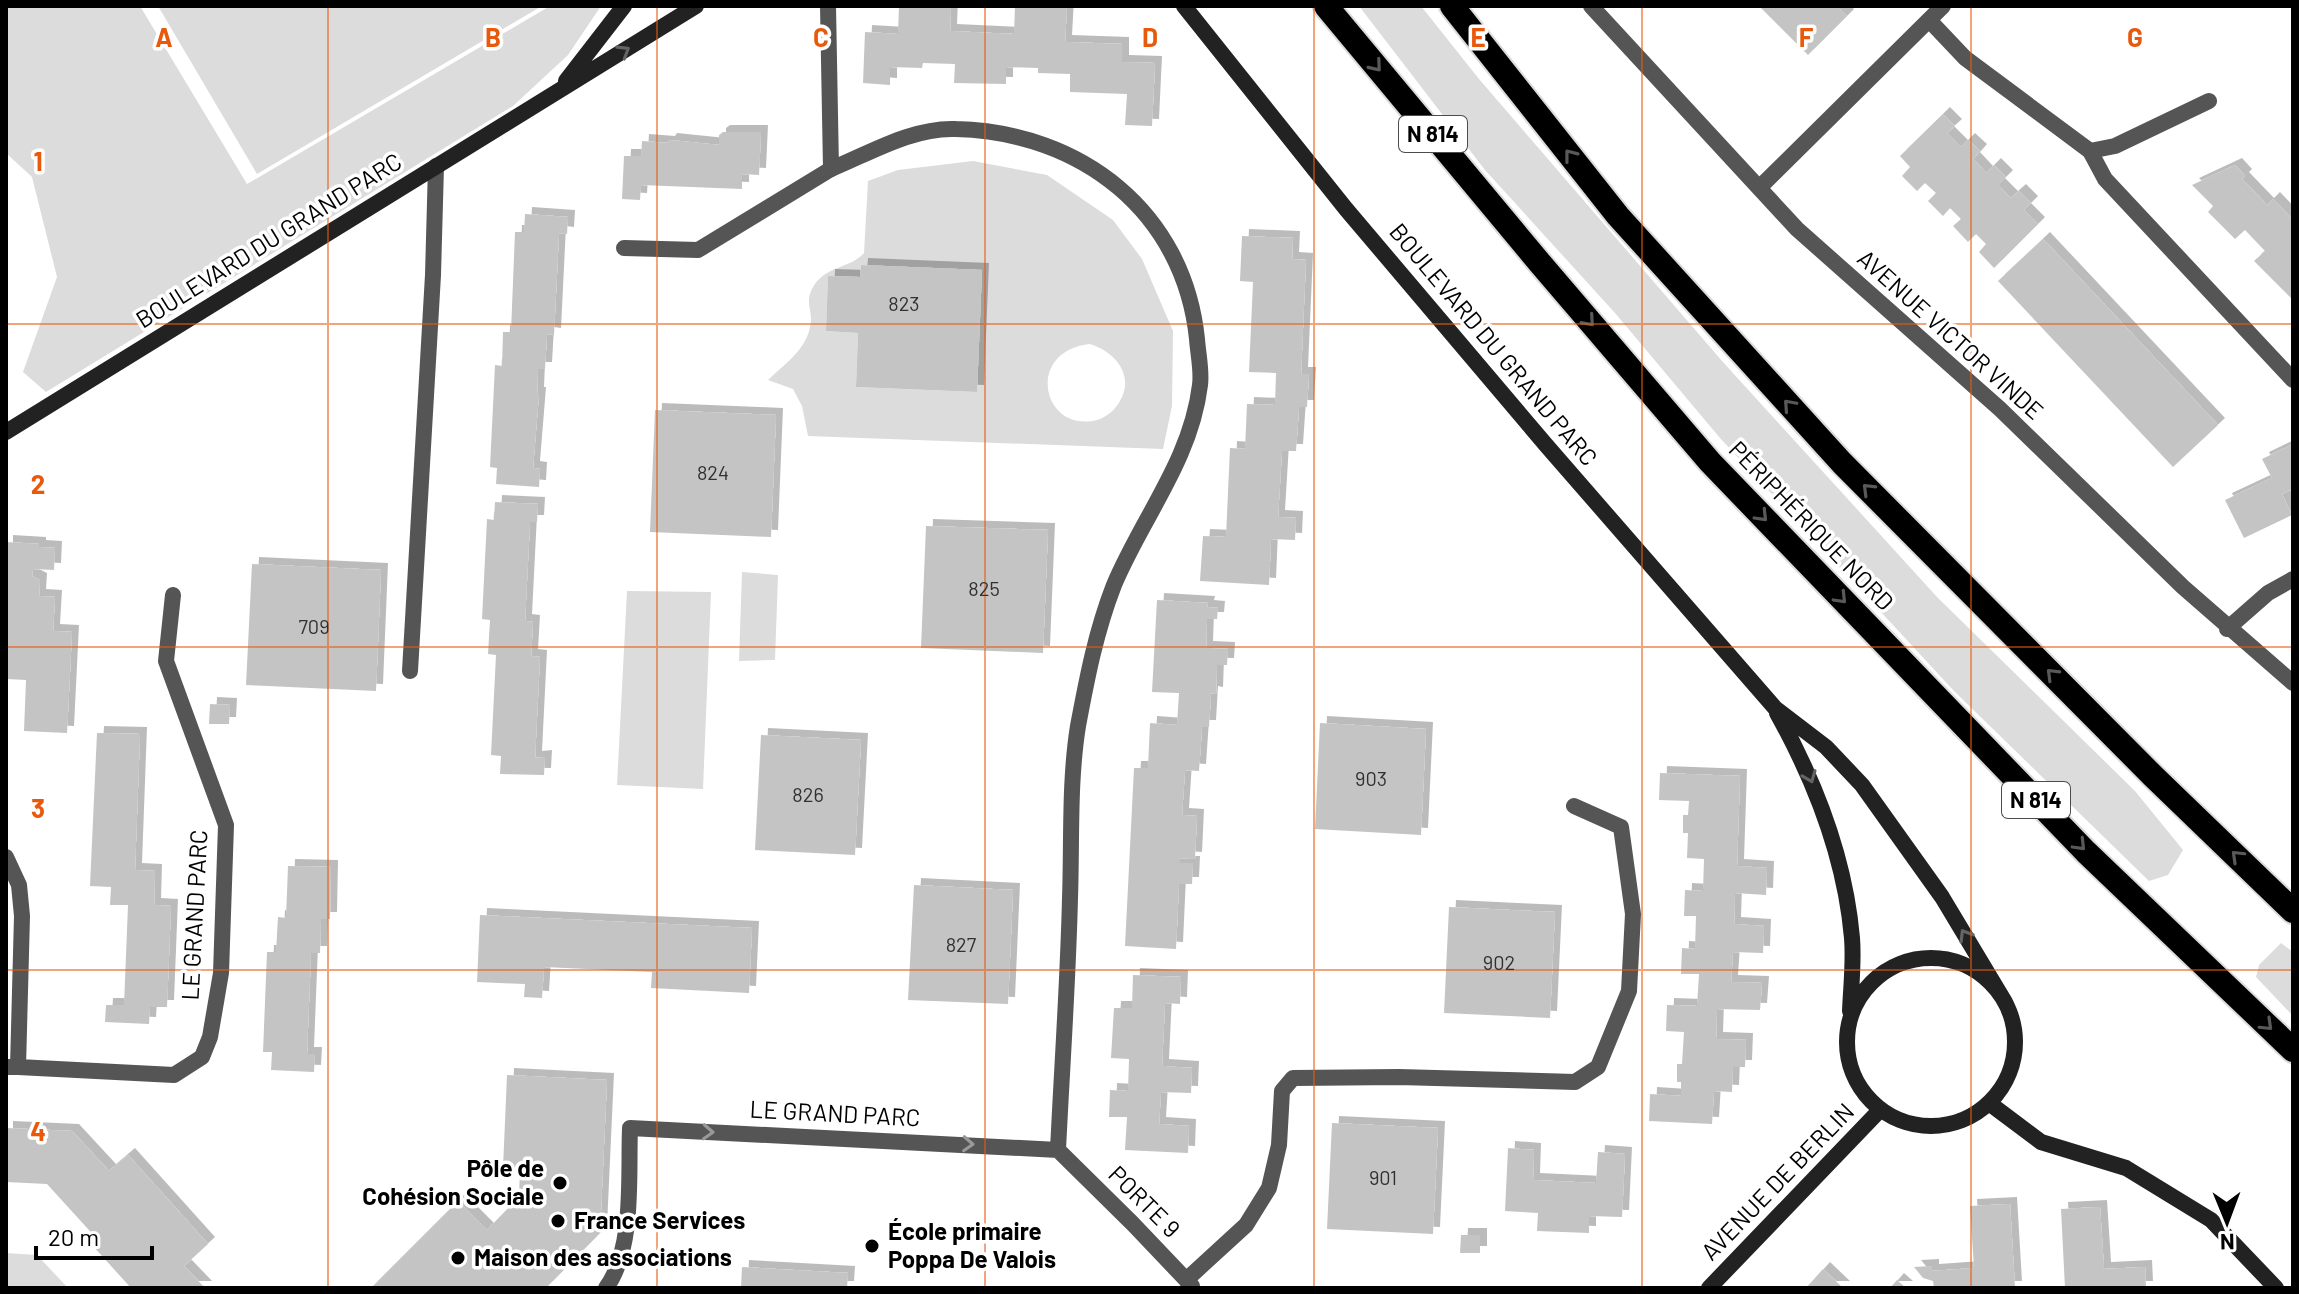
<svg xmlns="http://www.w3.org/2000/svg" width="2299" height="1294" viewBox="0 0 2299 1294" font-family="Barlow,sans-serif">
  <defs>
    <filter id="shadow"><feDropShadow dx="7" dy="-7" stdDeviation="0" flood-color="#0004"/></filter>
  </defs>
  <rect width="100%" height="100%" fill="#fff"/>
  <!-- green -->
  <path fill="#dcdcdc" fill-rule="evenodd" d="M6 6H140L247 184 550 6H601L568 55 513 106 46 392 23 372 57 277 32 177 6 153Z
    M158 6H542L257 174Z
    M1359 6H1421L1479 79 1722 361 1938 598 2135 791 2183 850 2168 875 2149 881 1954 691 1720 438 1615 313 1485 170Z
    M973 161 1047 175 1113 220 1142 259 1173 331 1172 406 1163 449 808 436 802 406 793 389 768 380C787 362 810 347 811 319 811 311 807 302 810 294 820 265 849 270 864 253L868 181 898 170ZM861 265 982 270 977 392 856 387 858 333 826 331 828 276 860 277ZM1090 344C1115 352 1135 375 1120 401 1115 410 1107 417 1097 420 1042 434 1024 351 1090 344Z
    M742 572 778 575 775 660 739 661Z
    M627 591 711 592 703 789 617 785Z
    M2281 943 2293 952V1016L2256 977 2259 965Z
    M6 1253 37 1255 68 1288H6Z"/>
  <!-- building -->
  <path fill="#c4c4c4" filter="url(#shadow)" d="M899 6H951L950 31 1014 34 1015 6H1067L1065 42 1122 44V62L1155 63 1152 126 1125 125 1127 94 1070 92V74L1038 73V68L1006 67V84L954 83 955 64 923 63 922 68 890 67V85L863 83 865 32 898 34Z
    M1759 6H1837L1847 16 1808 55Z
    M1943 114 1955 126 1947 133 1961 147 1968 140 1980 151 1973 159 1986 173 1994 165 2006 177 1998 185 2011 198 2019 191 2031 203 2024 210 2038 224 1994 268 1979 252 1986 244 1976 234 1968 242 1953 226 1961 219 1950 208 1943 216 1928 201 1936 193 1925 183 1917 191 1902 176 1910 167 1900 156Z
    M723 132H761L759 175 742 174V189L641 185 640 200 622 199 624 156H641L642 141 668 143 670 140 719 145V135Z
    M2235 165 2245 176 2242 179 2267 205 2273 199 2293 220V300L2254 261 2265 251 2245 230 2235 239 2208 212 2213 206 2192 185Z
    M525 214 568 217 567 234 559 233 554 335 547 334 545 369H538L537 394H539L533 468 540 469 539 487 496 484 497 468 490 467 495 365 502 366 503 332H511L515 232H524Z
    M1242 236 1293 238 1292 259 1306 260 1301 374H1309L1307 407H1299L1296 451H1282L1278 517 1296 518 1295 540 1271 539 1269 585 1200 581 1203 536 1226 537 1230 448 1245 449 1247 404 1275 405 1276 373 1249 372 1253 282 1240 281Z
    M2043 239 2218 425 2173 467 1998 281Z
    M861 265 982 270 977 392 856 387 858 333 826 331 828 276 860 277Z
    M655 410 776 415 771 537 650 532Z
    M2293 444V489L2282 494 2292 515 2244 538 2225 500 2272 478 2262 459Z
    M495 502 538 504 537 522H530L525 621 533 622 531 656 540 657 535 758 545 757 544 775 500 774 501 756 491 755 496 655 488 654 490 620 482 619 487 519 494 520Z
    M926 526 1048 530 1043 653 921 648Z
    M6 542 39 544V547L55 548 54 570 33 569 32 576 40 580 39 596 55 597 53 631 72 632 67 733 24 731 26 680 6 679Z
    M252 564 381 570 376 691 246 685Z
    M1157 600 1208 603 1207 607 1218 608 1217 619H1207L1206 648 1228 649 1227 665H1217L1216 694 1211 693 1209 727H1202L1199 771 1185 770 1182 815 1197 816 1195 859 1180 858V863H1193L1192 884H1179L1176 949 1125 946 1134 768H1148L1150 723 1177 725 1179 693 1152 692Z
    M210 704 230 705 229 724H209Z
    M1320 723 1426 729 1421 835 1315 829Z
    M97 733 140 734 135 870 155 871 154 905 171 906 167 1007H150L149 1024 105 1022 106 1005H124L128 905H110L111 887 90 886Z
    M761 735 861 740 855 855 755 850Z
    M1660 773 1740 776 1737 866 1767 868 1766 895 1735 893 1734 924 1764 926 1763 953 1733 952 1731 982 1762 983 1760 1010 1717 1009 1716 1039 1746 1040 1745 1067H1733L1732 1092 1714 1091 1712 1124 1649 1121 1650 1094 1681 1096V1082H1677V1064H1682L1684 1032 1666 1031 1667 1005 1697 1006 1699 974H1681L1682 948 1695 949 1696 916H1684L1685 890 1703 891 1704 859 1687 858 1688 833H1683V815H1688L1689 801 1659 800Z
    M288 866 331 867 330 919H321L320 953H311L307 1054H315L314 1072 271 1070 272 1052H263L267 952H276L278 917 286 918Z
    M914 885 1013 890 1008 1004 908 1000Z
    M1449 907 1555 912 1550 1018 1444 1013Z
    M480 915 752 928 749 993 651 988 652 972 544 967 542 998 524 997 525 984 477 982Z
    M1133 975 1181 977 1180 1004 1165 1003 1162 1066 1192 1068 1191 1093 1161 1092 1159 1124 1189 1126 1188 1153 1125 1150 1127 1117H1109L1110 1090 1128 1091 1129 1059 1111 1058 1114 1008H1132Z
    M507 1075 607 1080 600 1233 546 1288H371L458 1201 487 1230 519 1197 520 1169 503 1168Z
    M1332 1123 1438 1128 1433 1234 1327 1229Z
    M6 1128 72 1131 109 1171 128 1155 208 1244 184 1266 205 1288H131L92 1245 98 1240 47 1184 6 1182Z
    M1508 1148 1534 1150 1533 1180 1596 1183 1598 1152 1625 1154 1622 1217 1589 1216V1233L1537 1231 1538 1213 1505 1211Z
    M2010 1204 2015 1288H1934L1933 1281 1923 1278 1914 1267 1932 1266V1271L1974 1268 1970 1206Z
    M2100 1207 2104 1269 2145 1267 2146 1288H2065L2061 1209Z
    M1461 1235H1480V1253H1460Z
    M742 1267 848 1273 847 1288H741Z
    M1823 1269 1843 1288H1806Z
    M1897 1280 1906 1288H1890Z"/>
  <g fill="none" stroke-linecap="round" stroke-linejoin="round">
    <!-- highway casing -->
    <g stroke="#dbdbdb" stroke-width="28">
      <path id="highway" d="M1326 6 1539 262 1710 462 2086 852 2293 1050
        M1452 6 1618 216 1842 463 2153 776 2293 911"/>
    </g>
    <!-- lane -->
    <path stroke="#555" stroke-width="16" d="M2090 151 2105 179 2293 380
      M624 248 698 250 831 169
      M410 671 433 275 436 166"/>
    <!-- street -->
    <path stroke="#555" stroke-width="16" d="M828 6 831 169C870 153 913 127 956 129 1081 132 1184 212 1197 339 1198 354 1202 371 1200 385 1191 460 1142 518 1114 585 1096 631 1087 678 1078 726 1069 782 1072 842 1070 898 1068 983 1062 1066 1058 1150
      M1591 6 1797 229 2000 409 2183 587 2293 683
      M1929 20 1965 58 2090 151 2115 146 2209 101
      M1760 187 1943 6
      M2227 629 2268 593 2293 579
      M6 857 19 885 22 916 18 1067H6
      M18 1067 174 1075 202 1057 210 1037 221 973 226 825 166 661 173 595
      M1058 1150 1133 1224 1192 1286
      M1186 1280 1246 1225 1269 1188 1279 1145 1282 1091 1293 1078 1399 1077 1575 1082 1598 1067 1629 991 1633 914 1621 827 1574 806
      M606 1288C635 1248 628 1176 630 1128L1058 1150"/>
    <!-- secondary -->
    <path stroke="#222" stroke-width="16" d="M1184 6 1346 209 1546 445 1775 708 1826 747 1862 785 1942 897 2005 1002
      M566 81 624 6
      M6 432 696 6
      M1777 713C1816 783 1845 857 1852 938 1854 962 1851 987 1850 1011
      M1847 1042a84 84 0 1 1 168 0a84 84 0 1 1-168 0Z
      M1989 1103 2041 1142 2126 1168 2211 1220 2276 1288
      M1709 1288 1880 1110"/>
    <!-- highway -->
    <use href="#highway" stroke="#000" stroke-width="24"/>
  </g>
  <!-- one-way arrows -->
  <defs><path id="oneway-chevron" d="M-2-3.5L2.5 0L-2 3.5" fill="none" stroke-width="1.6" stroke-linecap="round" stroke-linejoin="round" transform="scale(2)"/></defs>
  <g stroke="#646464">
    <use href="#oneway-chevron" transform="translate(624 51) rotate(-32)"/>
    <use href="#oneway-chevron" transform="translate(1810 777) rotate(68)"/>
    <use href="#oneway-chevron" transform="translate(1965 935) rotate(-121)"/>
  </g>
  <g stroke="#595959">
    <use href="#oneway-chevron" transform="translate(1376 66) rotate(50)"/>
    <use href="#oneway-chevron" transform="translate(1570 155) rotate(-128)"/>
    <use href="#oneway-chevron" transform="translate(1589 321) rotate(49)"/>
    <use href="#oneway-chevron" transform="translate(1789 405) rotate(-132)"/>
    <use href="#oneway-chevron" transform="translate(1868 489) rotate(-135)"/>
    <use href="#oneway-chevron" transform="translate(1762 516) rotate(46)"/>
    <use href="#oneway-chevron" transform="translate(1841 598) rotate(46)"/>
    <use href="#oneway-chevron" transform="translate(2052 674) rotate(-135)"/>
    <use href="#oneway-chevron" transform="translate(2080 845) rotate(46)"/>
    <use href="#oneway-chevron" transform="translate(2237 856) rotate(-136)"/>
    <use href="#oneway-chevron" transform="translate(2267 1025) rotate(44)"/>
  </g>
  <g stroke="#999">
    <use href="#oneway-chevron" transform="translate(708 1132) rotate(3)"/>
    <use href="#oneway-chevron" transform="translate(968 1144) rotate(3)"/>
  </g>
  <!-- grid -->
  <path fill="none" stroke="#e8590c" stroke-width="2" stroke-opacity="0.55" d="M328 6V1288M657 6V1288M985 6V1288M1314 6V1288M1642 6V1288M1971 6V1288M6 324H2293M6 647H2293M6 970H2293"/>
  <!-- markers -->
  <g fill="#000" stroke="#fff" stroke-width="3">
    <circle cx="560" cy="1183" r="8"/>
    <circle cx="558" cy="1221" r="8"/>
    <circle cx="872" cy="1246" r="8"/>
    <circle cx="458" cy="1258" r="8"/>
  </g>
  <g text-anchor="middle" stroke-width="7" stroke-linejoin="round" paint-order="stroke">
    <!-- number labels -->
    <g font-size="20" fill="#313131">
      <text x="904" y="311">823</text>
      <text x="713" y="480">824</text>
      <text x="984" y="596">825</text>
      <text x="314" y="634">709</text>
      <text x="1371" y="786">903</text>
      <text x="808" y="802">826</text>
      <text x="961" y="952">827</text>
      <text x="1499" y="970">902</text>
      <text x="1383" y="1185">901</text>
    </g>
    <!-- shield labels -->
    <g fill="#fff" stroke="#4c4c4c" stroke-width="2">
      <rect x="1399" y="116" width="68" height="36" rx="6"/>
      <rect x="2002" y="782" width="68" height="36" rx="6"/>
    </g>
    <g font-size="22" font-weight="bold" fill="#000">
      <text x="1433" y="142">N 814</text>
      <text x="2036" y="808">N 814</text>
    </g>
    <!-- street labels -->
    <g font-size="24" fill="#000" stroke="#fff">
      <text transform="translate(269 241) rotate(-32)" y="8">BOULEVARD DU GRAND PARC</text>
      <text transform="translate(1950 335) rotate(42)" y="8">AVENUE VICTOR VINDE</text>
      <text transform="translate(1493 345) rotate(50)" y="8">BOULEVARD DU GRAND PARC</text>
      <text transform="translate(1811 526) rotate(46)" y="8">PÉRIPHÉRIQUE NORD</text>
      <text transform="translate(195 915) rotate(-87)" y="8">LE GRAND PARC</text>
      <text transform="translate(835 1114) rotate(3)" y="8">LE GRAND PARC</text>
      <text transform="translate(1778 1182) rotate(-46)" y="8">AVENUE DE BERLIN</text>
      <text transform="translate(1144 1202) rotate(45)" y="8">PORTE 9</text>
    </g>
    <!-- poi labels -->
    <g font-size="24" font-weight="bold" fill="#000" stroke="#fff" text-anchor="start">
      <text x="544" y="1177" text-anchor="end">Pôle de<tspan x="544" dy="28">Cohésion Sociale</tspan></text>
      <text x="574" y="1229">France Services</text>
      <text x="888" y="1240">École primaire<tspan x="888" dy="28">Poppa De Valois</tspan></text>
      <text x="474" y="1266">Maison des associations</text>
    </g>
  </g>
  <g font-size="26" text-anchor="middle" font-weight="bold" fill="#e8590c" stroke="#fff" stroke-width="7" stroke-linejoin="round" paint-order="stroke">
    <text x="164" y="47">A</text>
    <text x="493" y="47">B</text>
    <text x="821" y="47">C</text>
    <text x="1150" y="47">D</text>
    <text x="1478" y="47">E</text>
    <text x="1806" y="47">F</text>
    <text x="2135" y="47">G</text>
    <text x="38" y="171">1</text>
    <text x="38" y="494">2</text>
    <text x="38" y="818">3</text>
    <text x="38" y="1141">4</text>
  </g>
  <!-- border -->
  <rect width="2299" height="1294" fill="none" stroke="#000000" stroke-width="16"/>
  <!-- north arrow -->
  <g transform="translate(2227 1222) rotate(179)" stroke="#ffffff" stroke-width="6" paint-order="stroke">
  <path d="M0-6L14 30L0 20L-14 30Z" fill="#000000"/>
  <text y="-12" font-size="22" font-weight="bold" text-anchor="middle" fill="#000000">N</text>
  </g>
  <!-- scale -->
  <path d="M36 1246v12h116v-12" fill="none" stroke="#000000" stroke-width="4"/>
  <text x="48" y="1246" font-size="24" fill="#000000" stroke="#ffffff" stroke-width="6" paint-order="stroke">20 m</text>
</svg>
